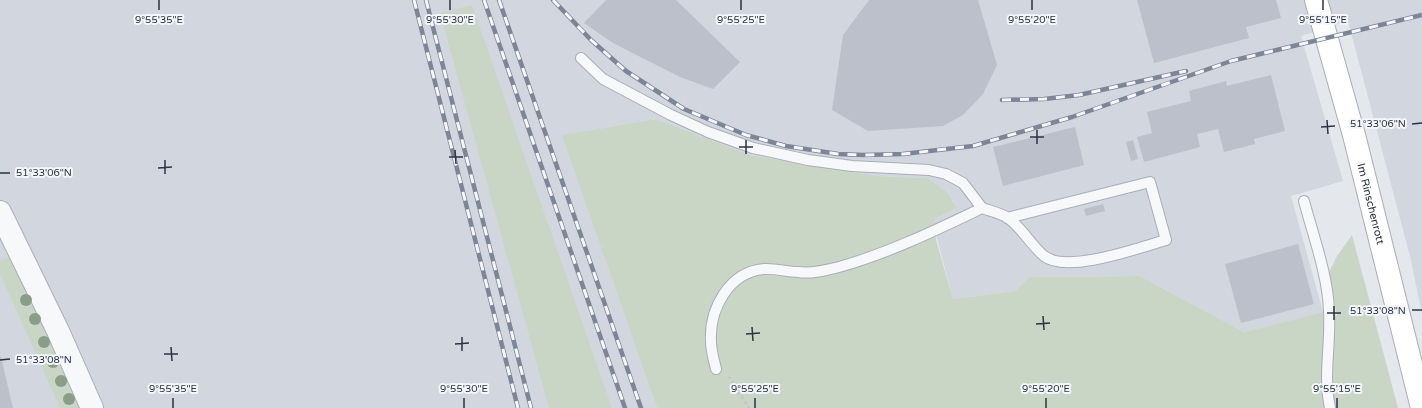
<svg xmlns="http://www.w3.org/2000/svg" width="1422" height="408" viewBox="0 0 1422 408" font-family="'Varela Round',sans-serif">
  <rect width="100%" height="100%" fill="#e4e7ec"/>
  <!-- built -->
  <path fill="#d2d6de" d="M0 0H1422V314L1411 260 1348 21 1301 36 1343 181 1291 196 1323 312 1244 332 1140 276 1029 277 1015 291 953 299 935 231V219L957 208 946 191 927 178 878 176 750 155 656 119 563 135 657 408H0Z"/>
  <!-- green -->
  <path fill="#c9d6c5" d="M472 5 612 408H549L440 13Z
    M656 119 750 155 878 176 927 178 946 191 957 208 935 219 936 240 953 299 1015 291 1029 277 1140 276 1244 332 1323 312 1337 316 1329 272 1337 256 1352 235 1398 408H657L562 135Z
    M13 257 80 408H60L0 274V260Z"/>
  <!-- building -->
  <path fill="#bbc0ca" d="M606 0H676L740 62 713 89 680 77 613 43 584 23Z
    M869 0H978L997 65 983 94 963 115 943 126 868 131 832 110 843 35Z
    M1137 0H1276L1281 18 1246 27 1249 38 1154 63Z
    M1271 75 1285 131 1254 139 1255 144 1224 152 1218 129 1197 134 1200 147 1144 162 1137 137 1152 133 1147 112 1191 101 1189 91 1226 81 1227 86Z
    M1075 127 1084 165 1003 186 993 147Z
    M1133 140 1138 159 1131 161 1126 142Z
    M1103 204 1105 211 1086 216 1084 209Z
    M1298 244 1314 304 1241 323 1225 264Z
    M0 357H1L13 408H0Z"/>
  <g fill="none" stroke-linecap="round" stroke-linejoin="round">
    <!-- service casing -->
    <g stroke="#a9aeb7" stroke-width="12">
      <path id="service" d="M581 58 603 79 671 115 708 132 753 148 808 160 852 166 929 170 946 174 963 183 982 208
        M1304 201C1313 235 1328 276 1329 311 1331 344 1323 375 1330 408
        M716 369C714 360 711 351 711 342 709 309 729 272 764 269 776 268 786 272 798 272 812 274 826 270 839 267 889 253 936 230 982 208 990 211 1001 213 1008 218 1022 228 1031 245 1044 256 1067 274 1138 248 1166 240L1150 182 1007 218"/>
    </g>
    <!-- tertiary casing -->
    <g stroke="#a9aeb7" stroke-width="24">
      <path id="tertiary" d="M0 212 58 331 92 408"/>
    </g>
    <!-- secondary casing -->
    <g stroke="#a9aeb7" stroke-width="24">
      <g id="secondary">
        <path id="s1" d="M1316 0 1354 135 1422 408"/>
      </g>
    </g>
    <!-- path -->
    <path stroke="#c2c5cb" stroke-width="2.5" stroke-dasharray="3 3" stroke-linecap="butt" d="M729 376 749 408"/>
    <!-- service -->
    <use href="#service" stroke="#f7f8fa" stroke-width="10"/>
    <!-- tertiary -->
    <use href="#tertiary" stroke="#f7f8fa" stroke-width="22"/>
    <!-- secondary -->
    <use href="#secondary" stroke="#fff" stroke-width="22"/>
    <!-- rail casing -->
    <g stroke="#7d8696" stroke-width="4.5">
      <path id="rail" d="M414 0 518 408
        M426 0 531 408
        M484 0 625 408
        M499 0 641 408
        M553 0 591 40 626 71 684 109 746 135 786 146 838 154 863 155 903 154 973 146 1072 117 1231 61 1422 15
        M1002 100 1044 99 1079 95 1186 71"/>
    </g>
    <!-- rail -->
    <use href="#rail" stroke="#f4f6f9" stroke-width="3" stroke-dasharray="9" stroke-linecap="butt"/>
  </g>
  <!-- trees -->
  <g fill="#899d89">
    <circle cx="26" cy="300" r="6"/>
    <circle cx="35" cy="319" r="6"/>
    <circle cx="44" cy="342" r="6"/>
    <circle cx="53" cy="362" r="6"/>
    <circle cx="61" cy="381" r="6"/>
    <circle cx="69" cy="399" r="6"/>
  </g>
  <!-- ticks -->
  <path fill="none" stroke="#2b3445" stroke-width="1.5" d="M159 0V10M450 0V10M741 0V10M1032 0V10M1323 0V10M1327 120 1328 134M1412 124 1422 123M1321 127 1335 126M1037 130V144M1030 137H1044M746 140V154M739 147H753M455 150 456 164M449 157H463M165 160V174M158 168 172 167M0 173H10M1334 306V320M1412 310H1422M1327 313H1341M1043 316 1044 330M1036 324 1050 323M752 327 753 341M746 334 760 333M462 337V351M455 344 469 343M171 347 172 361M164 354H178M0 360 10 359M173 398V408M464 398V408M755 398V408M1046 398V408M1337 398V408"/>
  <g text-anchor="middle" stroke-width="4" stroke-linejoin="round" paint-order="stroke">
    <!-- street labels -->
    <g font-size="11" fill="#2b3445" stroke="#f4f6f9">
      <text dy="4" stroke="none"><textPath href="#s1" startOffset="211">Im Rinschenrott</textPath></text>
    </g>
  </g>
  <g font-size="10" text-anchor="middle" fill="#2b3445" stroke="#f4f6f9" stroke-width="4" stroke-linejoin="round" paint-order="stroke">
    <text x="159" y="23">9°55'35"E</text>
    <text x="450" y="23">9°55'30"E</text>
    <text x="741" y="23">9°55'25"E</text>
    <text x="1032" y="23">9°55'20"E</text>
    <text x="1323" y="23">9°55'15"E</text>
    <text x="1378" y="127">51°33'06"N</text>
    <text x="44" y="176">51°33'06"N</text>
    <text x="1378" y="314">51°33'08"N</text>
    <text x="44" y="363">51°33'08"N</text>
    <text x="173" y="392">9°55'35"E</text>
    <text x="464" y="392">9°55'30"E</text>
    <text x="755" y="392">9°55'25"E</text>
    <text x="1046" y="392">9°55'20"E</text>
    <text x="1337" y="392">9°55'15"E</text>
  </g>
</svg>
